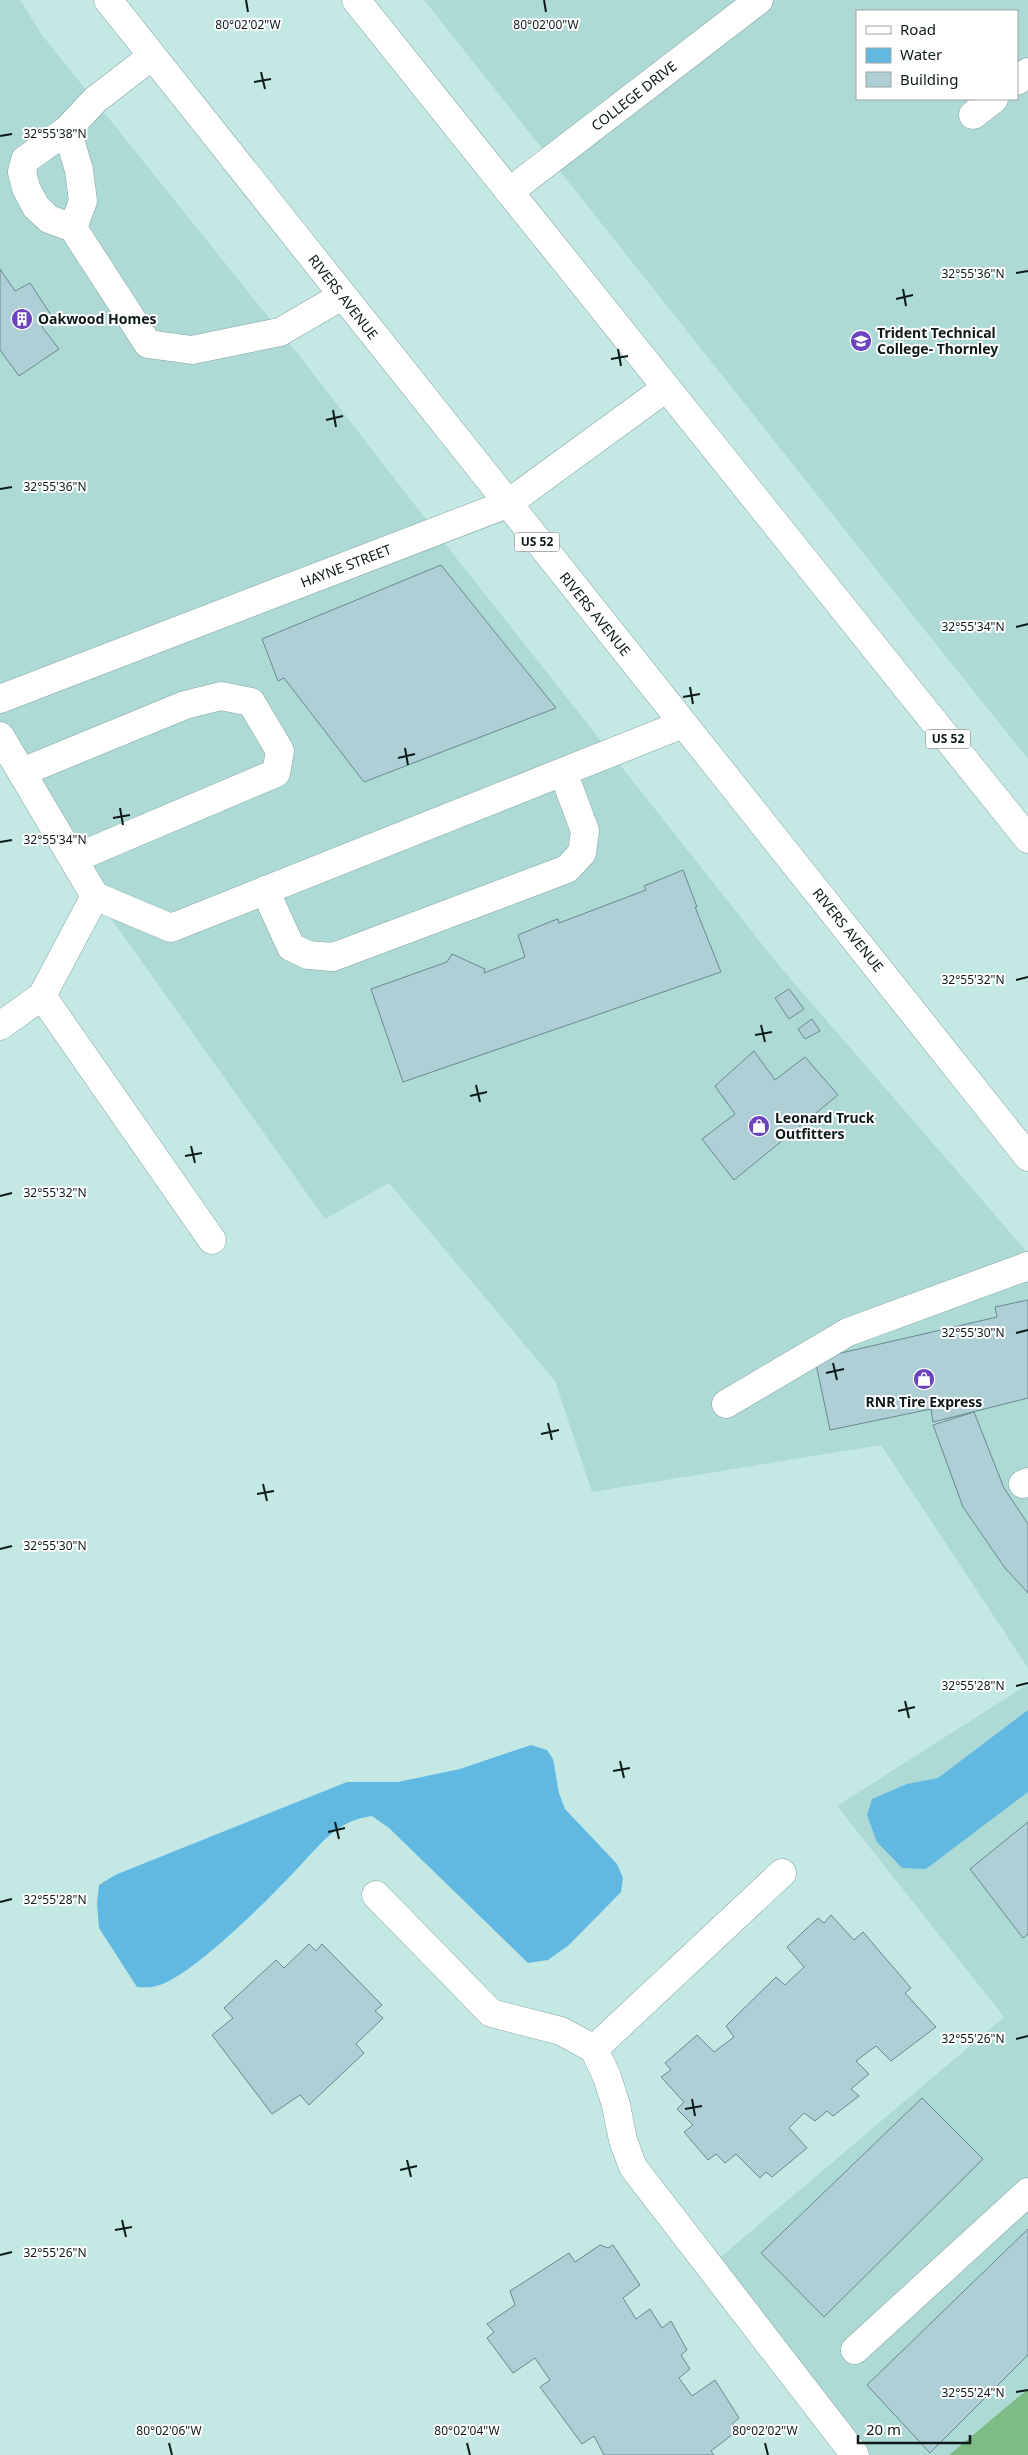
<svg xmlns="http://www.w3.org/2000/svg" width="1028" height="2455" viewBox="0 0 1028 2455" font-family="'Noto Sans',sans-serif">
  <rect width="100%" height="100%" fill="#c4e8e4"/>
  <!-- built -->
  <path fill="#aedad6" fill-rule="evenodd" d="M0 0H20L42 35 298 354 435 531 776 962 1028 1253V1668L881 1445 592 1492 555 1381 389 1183 325 1219 95 896 0 736Z
    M424 0H1028V759L887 583ZM857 11H1017V99H857Z
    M1028 1684V2455H855L710 2266 1004 2017 837 1806Z"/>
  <!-- forest -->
  <path fill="#7dbc84" d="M1028 2389V2455H949Z"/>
  <!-- water -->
  <path fill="#61b9e2" d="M1028 1710V1792L926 1869 902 1868 877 1842 867 1815 872 1799 907 1784 938 1778Z
    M531 1745 547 1750 553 1759 559 1793 565 1809 617 1864 623 1878 621 1892 569 1945 548 1960 528 1963 389 1828 372 1816C334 1821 320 1846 294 1872 270 1898 188 1980 156 1986 150 1988 143 1987 137 1987L99 1928 97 1904 99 1885 115 1875 347 1782H398L460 1769Z"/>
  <!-- building -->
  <path fill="#adcfd5" stroke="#68898f" d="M0 269 15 291 30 283 51 315 39 323 59 349 19 376 0 350Z
    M441 565 556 708 364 782 284 678 278 681 262 639Z
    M683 870 697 907H695L721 972 403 1082 371 989 447 962 452 954 485 969 484 973 525 957 518 935 552 921 558 919 559 923 646 890 644 886Z
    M789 989 804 1009 789 1019 775 998Z
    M812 1019 820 1031 805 1039 798 1029Z
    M754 1051 775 1080 805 1057 838 1095 734 1180 702 1139 735 1114 715 1086Z
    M1028 1300V1398L933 1422 931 1409 830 1430 815 1359 997 1317 995 1307Z
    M974 1412 1004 1488 1028 1524V1593L1005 1568 963 1507 933 1425Z
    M1028 1822V1934L1023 1938 970 1869Z
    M831 1915 854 1940 863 1932 911 1988 905 1993 936 2027 891 2061 876 2046 856 2061 869 2074 851 2089 859 2096 833 2116 827 2111 815 2121 804 2113 789 2128 807 2148 772 2177 766 2172 760 2178 736 2154 725 2163 716 2154 708 2160 684 2132 693 2125 677 2109 684 2102 661 2077 671 2070 665 2063 697 2035 714 2052 734 2037 726 2026 776 1977 785 1985 804 1967 787 1947 818 1918 824 1923Z
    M309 1944 316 1951 322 1944 382 2005 375 2011 383 2018 356 2044 364 2053 309 2105 300 2095 272 2114 212 2035 233 2018 224 2008 276 1960 284 1968Z
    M922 2098 983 2159 824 2317 761 2253Z
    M1028 2229V2355L930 2453 867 2385Z
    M600 2245 608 2248 613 2245 640 2285 623 2298 636 2319 650 2309 662 2328 671 2321 687 2350 681 2355 690 2369 679 2378 692 2396 715 2380 739 2418 732 2424 738 2430 711 2451 714 2455H604L594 2436 582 2444 540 2387 550 2380 535 2358 513 2373 487 2338 494 2332 487 2324 515 2305 510 2291 569 2253 575 2262Z"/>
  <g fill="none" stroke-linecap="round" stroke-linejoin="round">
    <!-- minor casing -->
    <g stroke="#83a4a1" stroke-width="29">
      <path id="minor" d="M152 56 95 100 67 130 25 160 22 172 26 188 36 207 49 219 73 228 148 344 192 350 280 332 342 296
        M1017 81 1028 72
        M973 115 994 99
        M67 130 79 170 83 201 73 228
        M509 192 759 0
        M0 699 507 504 666 388
        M0 736 95 896 42 996
        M22 772 185 705 221 696 251 702 280 751 276 773 73 859
        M265 890 291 947 308 955 333 957 567 869 582 853 585 831 563 772
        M95 896 171 928 683 724
        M0 1026 42 996 212 1240
        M726 1404 848 1332 1028 1266
        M1023 1484 1028 1482
        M376 1895 491 2013 561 2031 594 2049 607 2077 616 2105 623 2140 633 2167 855 2455
        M594 2049 782 1873
        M855 2350 1028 2192"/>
    </g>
    <!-- major casing -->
    <g stroke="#83a4a1" stroke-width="29">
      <path id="major" d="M108 0 1028 1157
        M356 0 1028 839"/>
    </g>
    <!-- minor -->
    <use href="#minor" stroke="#fff" stroke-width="28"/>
    <!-- major -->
    <use href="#major" stroke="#fff" stroke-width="28"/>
  </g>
  <!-- ticks -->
  <path fill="none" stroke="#0d1a19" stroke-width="2" d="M246 0 248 12M544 0 546 12M261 72 265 89M254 82 271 79M0 136 12 134M1016 273 1028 271M903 289 906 306M896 299 913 295M618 349 621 366M611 359 628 356M333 410 336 427M326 420 343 416M0 489 12 487M1016 627 1028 624M690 687 693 704M683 697 700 694M405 748 408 765M398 758 415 754M120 808 123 825M113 818 130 815M0 842 12 840M1016 980 1028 977M761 1025 765 1042M755 1035 772 1032M476 1085 480 1102M470 1096 487 1092M191 1146 195 1163M185 1156 202 1153M0 1196 12 1193M1016 1333 1028 1330M833 1363 837 1380M826 1373 844 1369M548 1423 552 1440M541 1434 559 1430M263 1484 267 1501M257 1494 274 1491M0 1549 12 1546M1016 1686 1028 1683M905 1701 909 1718M898 1711 915 1707M620 1761 624 1778M613 1771 630 1768M335 1822 339 1839M328 1832 345 1828M0 1902 12 1899M1016 2039 1028 2036M692 2099 695 2116M685 2109 702 2106M407 2160 411 2177M400 2170 417 2166M122 2220 126 2237M115 2230 132 2227M0 2255 12 2252M1016 2392 1028 2390M169 2443 172 2455M467 2443 470 2455M765 2443 768 2455"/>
  <!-- icons -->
  <defs>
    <g id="building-disc" transform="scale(1.125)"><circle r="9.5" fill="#6b44bd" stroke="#fff"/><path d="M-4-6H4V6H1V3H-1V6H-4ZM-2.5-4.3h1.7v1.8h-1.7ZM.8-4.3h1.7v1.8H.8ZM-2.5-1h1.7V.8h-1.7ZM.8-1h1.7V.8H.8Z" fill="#fff"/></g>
    <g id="university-disc" transform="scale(1.125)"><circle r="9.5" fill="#6b44bd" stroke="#fff"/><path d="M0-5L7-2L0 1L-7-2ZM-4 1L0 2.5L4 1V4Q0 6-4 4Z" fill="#fff"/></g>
    <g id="shop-disc" transform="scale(1.125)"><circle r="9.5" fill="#6b44bd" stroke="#fff"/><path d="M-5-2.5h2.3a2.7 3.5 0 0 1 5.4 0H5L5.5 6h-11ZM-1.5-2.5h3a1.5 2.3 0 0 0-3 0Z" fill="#fff"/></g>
  </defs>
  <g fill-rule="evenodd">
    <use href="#building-disc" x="22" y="319"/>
    <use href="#university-disc" x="861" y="341"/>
    <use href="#shop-disc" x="759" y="1126"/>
    <use href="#shop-disc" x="924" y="1379"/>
  </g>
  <g text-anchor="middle" stroke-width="4" stroke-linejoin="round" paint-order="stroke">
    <!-- shield labels -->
    <g fill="#fff" stroke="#565f5e" stroke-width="1">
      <rect x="514.5" y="532.5" width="45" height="19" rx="4"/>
      <rect x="925.5" y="729.5" width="45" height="19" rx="4"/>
    </g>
    <g font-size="12" font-weight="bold" fill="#0d1a19">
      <text x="537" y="546">US 52</text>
      <text x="948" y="743">US 52</text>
    </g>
    <!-- street labels -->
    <g font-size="14" fill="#0d1a19" stroke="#fff">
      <text transform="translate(634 96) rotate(-38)" y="5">COLLEGE DRIVE</text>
      <text transform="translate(343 297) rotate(52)" y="5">RIVERS AVENUE</text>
      <text transform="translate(346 566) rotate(-21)" y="5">HAYNE STREET</text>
      <text transform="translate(595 614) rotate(51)" y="5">RIVERS AVENUE</text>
      <text transform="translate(848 930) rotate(51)" y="5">RIVERS AVENUE</text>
    </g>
    <!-- poi labels -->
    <g font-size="14" font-weight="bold" fill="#0d1a19" stroke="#fff" text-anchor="start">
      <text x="38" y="324">Oakwood Homes</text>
      <text x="877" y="338">Trident Technical<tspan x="877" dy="16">College- Thornley</tspan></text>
      <text x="775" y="1123">Leonard Truck<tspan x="775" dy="16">Outfitters</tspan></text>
      <text x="924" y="1407" text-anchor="middle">RNR Tire Express</text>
    </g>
  </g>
  <g font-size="12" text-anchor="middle" fill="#0d1a19" stroke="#fff" stroke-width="4" stroke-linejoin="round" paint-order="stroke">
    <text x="248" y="29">80°02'02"W</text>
    <text x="546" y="29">80°02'00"W</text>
    <text x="55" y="138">32°55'38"N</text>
    <text x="973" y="278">32°55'36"N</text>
    <text x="55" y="491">32°55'36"N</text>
    <text x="973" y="631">32°55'34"N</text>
    <text x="55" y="844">32°55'34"N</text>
    <text x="973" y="984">32°55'32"N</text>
    <text x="55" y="1197">32°55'32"N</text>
    <text x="973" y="1337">32°55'30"N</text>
    <text x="55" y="1550">32°55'30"N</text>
    <text x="973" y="1690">32°55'28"N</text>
    <text x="55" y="1904">32°55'28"N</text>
    <text x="973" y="2043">32°55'26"N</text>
    <text x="55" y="2257">32°55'26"N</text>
    <text x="973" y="2397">32°55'24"N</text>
    <text x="169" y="2435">80°02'06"W</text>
    <text x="467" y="2435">80°02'04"W</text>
    <text x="765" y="2435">80°02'02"W</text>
  </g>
  <!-- legend -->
  <rect x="856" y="10" width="162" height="90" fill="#ffffff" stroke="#9ea3a3"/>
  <rect x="866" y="26" width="25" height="8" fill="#ffffff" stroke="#9ea3a3"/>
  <text x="900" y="35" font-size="15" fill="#0d1a19">Road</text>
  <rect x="866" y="48" width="25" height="15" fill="#61b9e2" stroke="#9ea3a3"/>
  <text x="900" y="60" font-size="15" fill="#0d1a19">Water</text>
  <rect x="866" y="72" width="25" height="15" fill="#adcfd5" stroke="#9ea3a3"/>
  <text x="900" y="85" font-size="15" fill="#0d1a19">Building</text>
  <!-- scale -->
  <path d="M858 2435v8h112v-8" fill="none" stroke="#0d1a19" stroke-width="2.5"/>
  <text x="866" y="2435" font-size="15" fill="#0d1a19" stroke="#ffffff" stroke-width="4" paint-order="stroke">20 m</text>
</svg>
